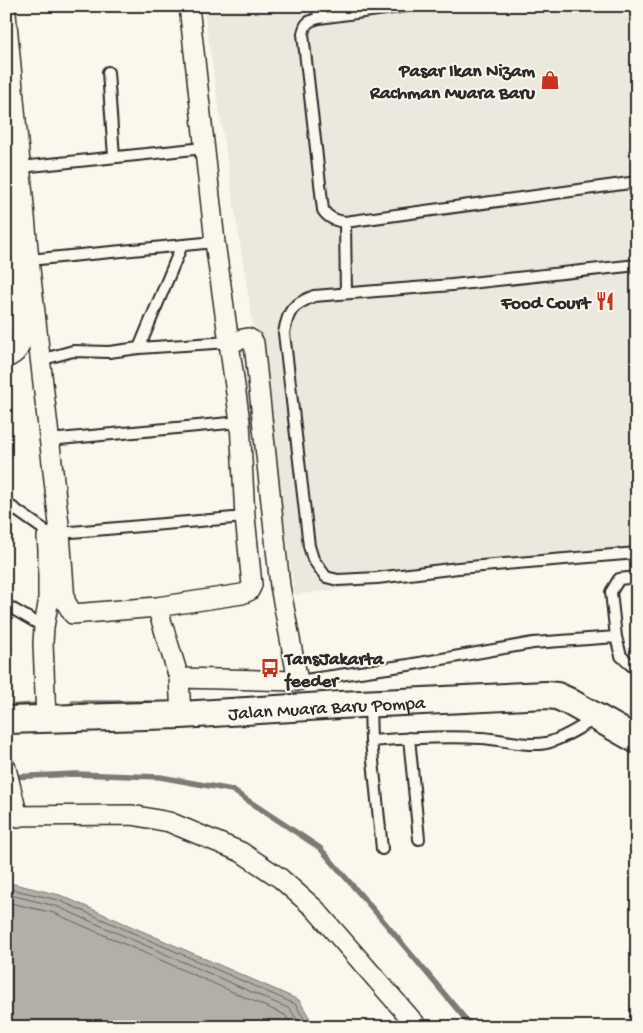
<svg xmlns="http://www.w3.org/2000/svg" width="643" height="1033" viewBox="0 0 643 1033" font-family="'Gochi Hand',sans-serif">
  <rect width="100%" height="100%" fill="#fbf7ec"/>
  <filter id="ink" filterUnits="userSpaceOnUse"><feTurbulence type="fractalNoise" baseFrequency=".02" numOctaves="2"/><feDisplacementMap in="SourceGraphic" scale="10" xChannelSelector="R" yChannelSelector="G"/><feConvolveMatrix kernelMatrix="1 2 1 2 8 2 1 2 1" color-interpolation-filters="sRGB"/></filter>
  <g filter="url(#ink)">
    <!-- built -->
    <path fill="#ebe8de" d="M203 6H637V550L295 595Z"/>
    <!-- water -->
    <path fill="#b1afa7" stroke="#7b7a75" d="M6 882 60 895 299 1000 315 1027H6Z"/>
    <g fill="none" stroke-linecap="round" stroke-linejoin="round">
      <!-- shore -->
      <path stroke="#61605d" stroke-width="1" d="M6 888 58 900 295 1004 309 1027
        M6 894 56 906 290 1009 302 1027
        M6 902 54 913 285 1015 293 1027"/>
      <!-- stream -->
      <path stroke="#7b7a75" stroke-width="5.5" d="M73 703H151
        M6 707 36 705
        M10 777 75 774 160 777 232 790 320 848 385 923 472 1027"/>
      <!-- lane casing -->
      <g stroke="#2b2b2b" stroke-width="14">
        <path id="lane" d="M318 6 319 18
          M407 6 319 18C308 21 305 23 303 34L323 210C328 218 335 221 345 222L637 182
          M108 72 114 157
          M21 167 204 148
          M345 222 346 293
          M29 260 215 242
          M637 265 452 285 314 296C292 305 288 310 284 333L309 546 313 559 326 577 338 580 377 578 458 568 637 553
          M139 348 182 245
          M40 360 73 351 109 352 139 348 229 342
          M49 440 240 422
          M6 503 43 529 47 537
          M60 533 245 517
          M637 577 619 579 611 592 616 637 621 656 632 666 637 665
          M6 605 44 627
          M298 681 408 665 533 643 616 637
          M370 705 371 741 382 849
          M409 738 419 839
          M371 741C407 738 445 736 481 738 502 739 525 747 546 743 561 740 581 727 594 719"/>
      </g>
      <!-- street casing -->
      <g stroke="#2b2b2b" stroke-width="22">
        <path id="street" d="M6 13 29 260 60 533 65 601 73 614 157 607 242 594 249 591 252 585 245 517 240 422 215 242 189 6
          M6 196 21 337C21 348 17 354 6 358
          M157 607 179 678
          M181 715 179 678 298 681 280 586 254 343 253 341 248 338 229 342
          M46 719 43 643 44 627 48 604V550L47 537 60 533
          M6 768 18 817
          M6 816 132 815 169 822 241 852 280 878 315 909 418 1027"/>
      </g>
      <!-- secondary casing -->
      <g stroke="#2b2b2b" stroke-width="30">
        <g id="secondary">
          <path id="s1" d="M6 720 181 715 340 705 546 695 557 696 568 701 637 740"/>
        </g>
      </g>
      <!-- lane -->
      <use href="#lane" stroke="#fbf7ec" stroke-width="10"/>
      <!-- street -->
      <use href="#street" stroke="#fbf7ec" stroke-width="19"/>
      <!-- secondary -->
      <use href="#secondary" stroke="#fbf7ec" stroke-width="26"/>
    </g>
  </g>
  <!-- icons -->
  <defs>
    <g id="shop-bare" transform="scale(1.5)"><path d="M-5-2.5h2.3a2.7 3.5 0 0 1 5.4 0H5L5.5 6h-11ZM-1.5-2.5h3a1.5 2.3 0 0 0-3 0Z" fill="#c8321e" stroke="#fbf7ec" stroke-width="2.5" paint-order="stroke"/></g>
    <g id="restaurant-bare" transform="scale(1.5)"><path d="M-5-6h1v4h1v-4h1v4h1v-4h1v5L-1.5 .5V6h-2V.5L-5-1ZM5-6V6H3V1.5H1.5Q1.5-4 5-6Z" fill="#c8321e" stroke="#fbf7ec" stroke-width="2.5" paint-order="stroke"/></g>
    <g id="bus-bare" transform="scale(1.5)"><path d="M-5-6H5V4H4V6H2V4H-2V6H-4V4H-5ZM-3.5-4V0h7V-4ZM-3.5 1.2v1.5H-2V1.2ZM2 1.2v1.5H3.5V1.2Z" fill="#c8321e" stroke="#fbf7ec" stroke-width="2.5" paint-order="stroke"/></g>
  </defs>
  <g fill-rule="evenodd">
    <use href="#shop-bare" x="550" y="80"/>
    <use href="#restaurant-bare" x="605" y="301"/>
    <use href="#bus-bare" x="270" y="668"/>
  </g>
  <g text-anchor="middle" stroke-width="4" stroke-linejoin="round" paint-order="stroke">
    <!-- poi labels -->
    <g font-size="19" font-weight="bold" fill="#2b2b2b" stroke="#fbf7ec" text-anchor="end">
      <text x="535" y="76">Pasar Ikan Nizam<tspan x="535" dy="22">Rachman Muara Baru</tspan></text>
      <text x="590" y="308">Food Court</text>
      <text x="285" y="664" text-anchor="start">TansJakarta<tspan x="285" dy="22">feeder</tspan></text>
    </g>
    <!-- street labels -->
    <g font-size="19" fill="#2b2b2b" stroke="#fbf7ec">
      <text dy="7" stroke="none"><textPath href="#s1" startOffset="321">Jalan Muara Baru Pompa</textPath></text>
    </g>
  </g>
  <!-- margin -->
  <rect width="643" height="1033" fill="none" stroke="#fbf7ec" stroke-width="25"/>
  <rect x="12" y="12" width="618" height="1008" fill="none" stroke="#2b2b2b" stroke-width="2" filter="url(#ink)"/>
</svg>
